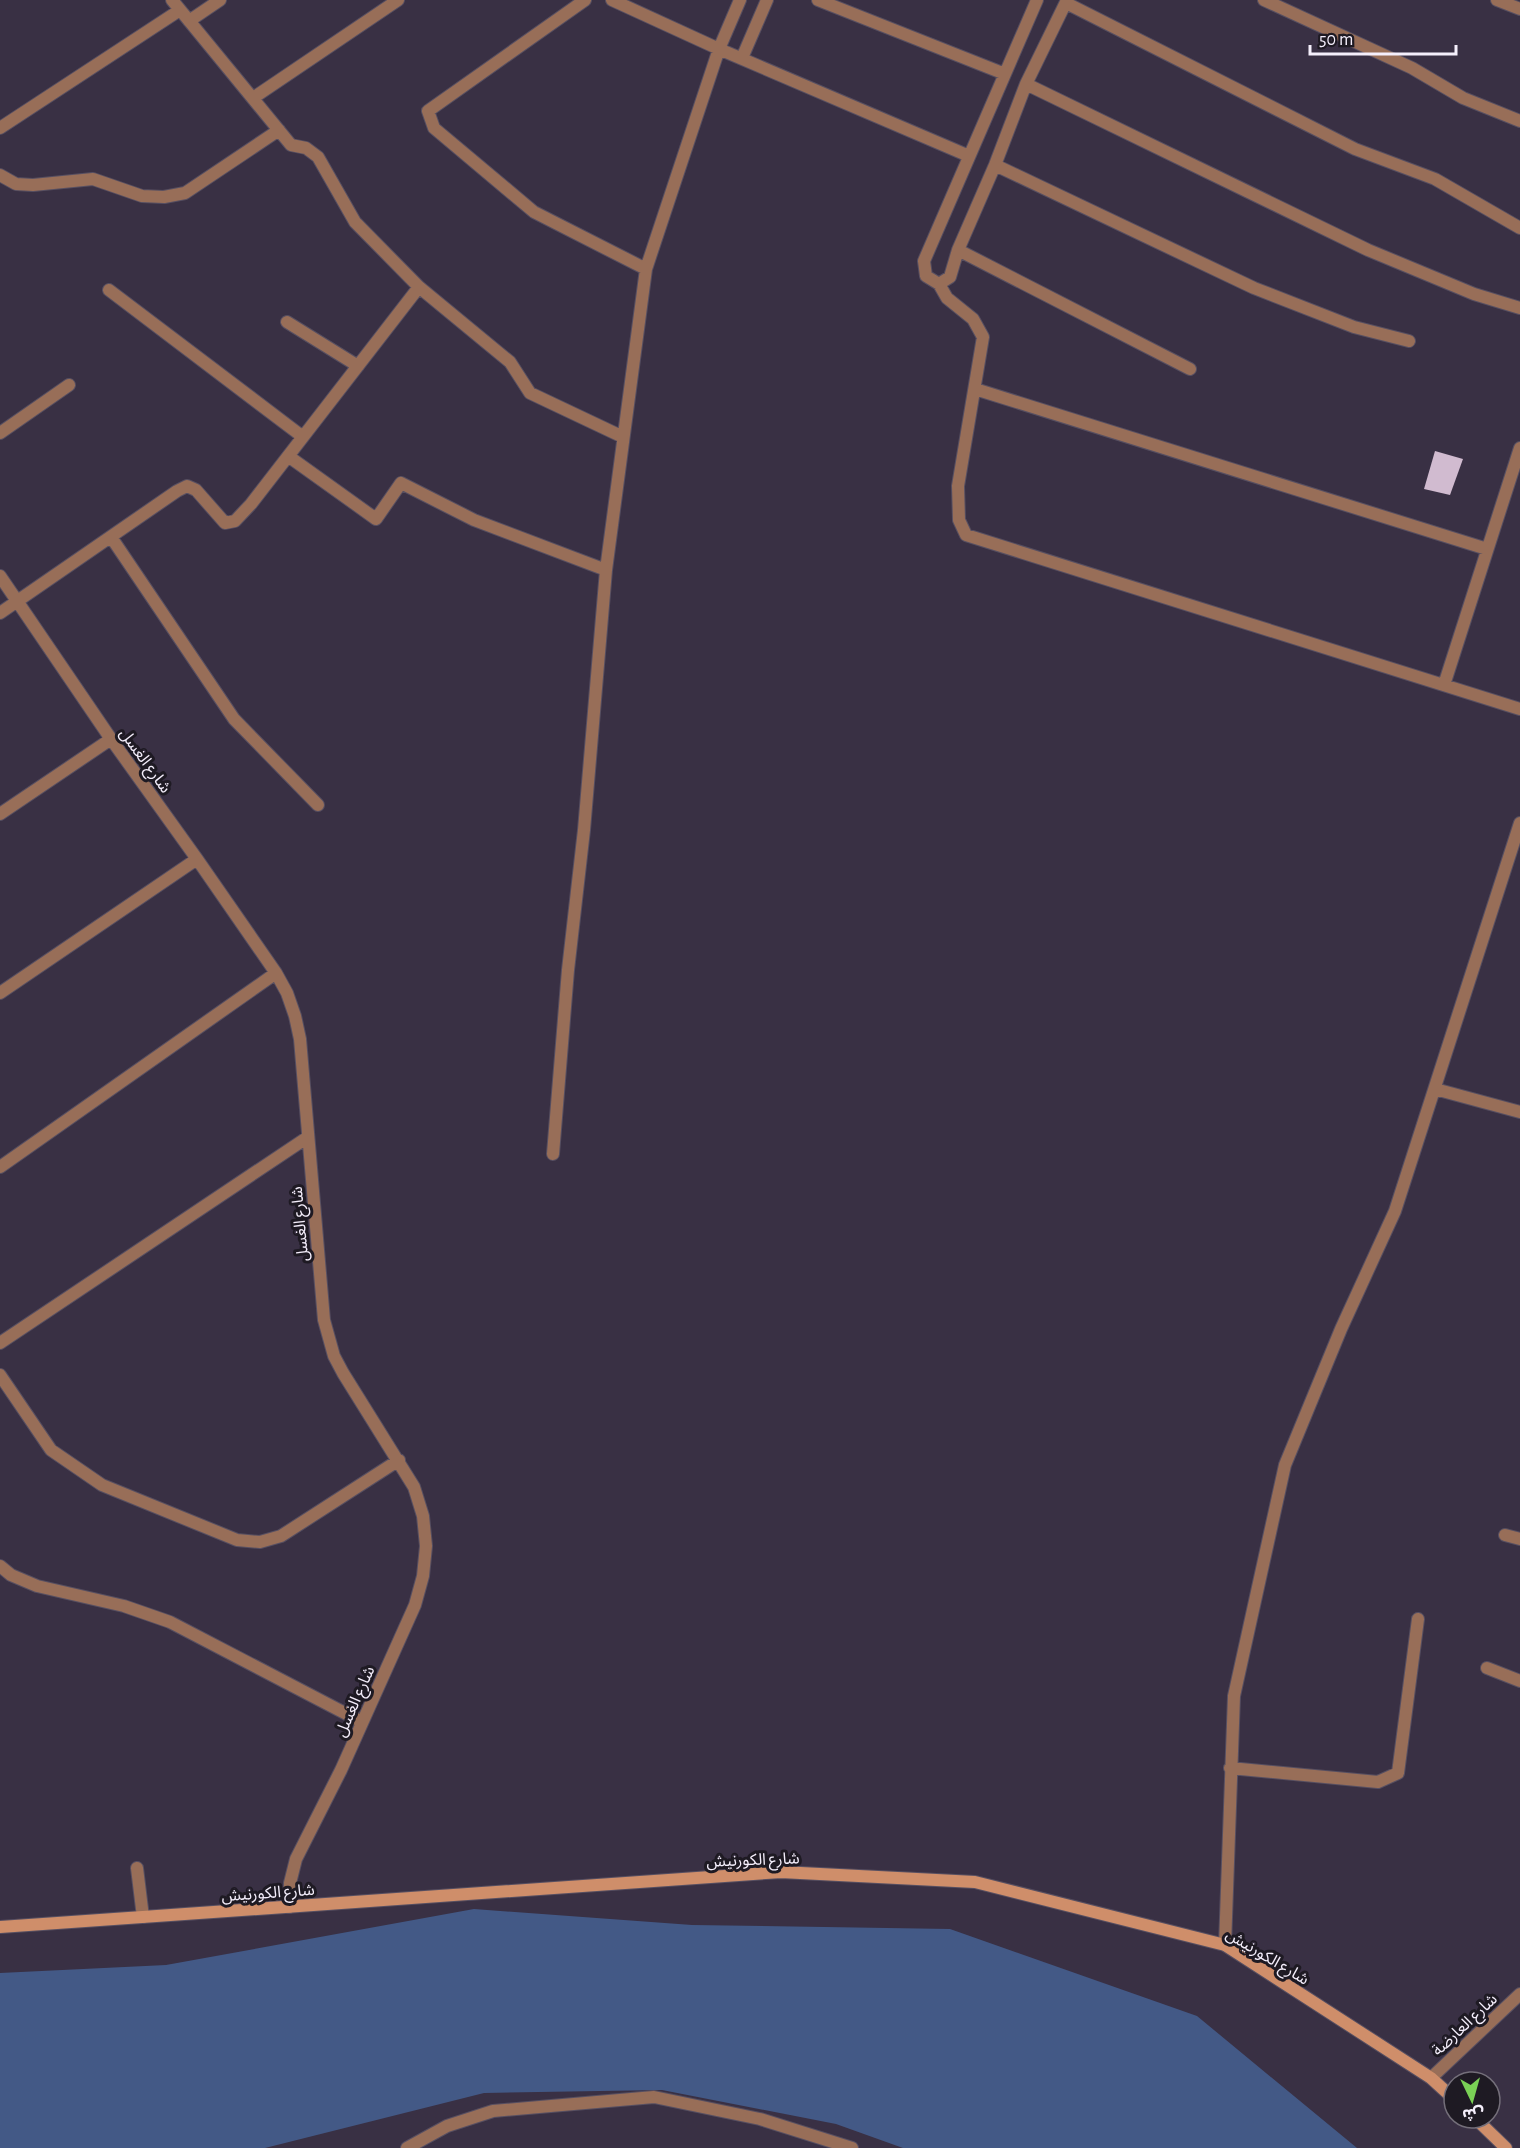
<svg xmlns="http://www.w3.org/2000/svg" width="1520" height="2148" viewBox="0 0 1520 2148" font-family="'Alegreya Sans','Noto Sans Arabic',sans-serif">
  <rect width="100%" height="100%" fill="#393044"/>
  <!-- water -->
  <path fill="#435986" d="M474 1909 692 1925 950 1929 1197 2016 1357 2148H903L836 2124 662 2090 484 2093 265 2148H0V1973L166 1965Z"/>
  <!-- building -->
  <path fill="#d1bbd0" d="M1435 451 1463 459 1450 495 1424 489Z"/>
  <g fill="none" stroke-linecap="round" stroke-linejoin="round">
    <!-- street casing -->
    <g stroke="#574f61" stroke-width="14">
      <path id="street" d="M172 0 291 145 306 148 318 157 355 222 419 287 510 362 530 393 623 437
        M585 0 428 111 434 128 534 212 646 269
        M612 0 719 49 969 156
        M818 0 1005 74
        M1037 0 924 261 926 276 939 284 947 298 973 319 983 337 958 486 959 520 966 535 1520 709
        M1264 0 1412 68 1463 98 1520 121
        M1497 0 1520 9
        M1066 3 1355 149 1435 179 1520 228
        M189 21 220 0
        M742 58 767 0
        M1026 84 1368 250 1474 294 1520 308
        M253 98 398 0
        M0 128 180 10
        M995 165 1254 288 1354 327 1409 341
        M0 175 16 184 33 185 93 179 142 196 164 197 185 193 279 130
        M958 250 1190 369
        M939 284 950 277 958 250 995 165 1026 84 1067 0
        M109 290 303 437
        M287 322 358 366
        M975 389 1487 549
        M0 433 69 385
        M288 456 376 519 401 483 474 520 606 570
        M111 537 234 719 318 805
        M0 576 111 739 197 859 276 973 287 993 295 1016 300 1039 324 1320 334 1356 343 1373 414 1487 423 1516 426 1546 423 1576 415 1605 341 1770 296 1859 290 1883 289 1907
        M0 613 177 491 187 486 196 490 225 523 235 521 251 504 419 287
        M1444 685 1520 448
        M0 814 111 739
        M0 993 197 859
        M1435 1089 1520 1112
        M553 1154 568 970 584 830 606 570 646 269 719 49 740 0
        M0 1167 276 973
        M0 1343 308 1137
        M0 1375 51 1450 102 1485 237 1540 260 1542 281 1536 399 1460
        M1505 1535 1520 1539
        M0 1566 11 1575 37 1586 124 1606 170 1622 362 1722
        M1487 1668 1520 1681
        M1230 1768 1378 1782 1398 1773 1418 1619
        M137 1868 143 1917
        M1225 1945 1234 1696 1285 1465 1341 1329 1395 1211 1520 823
        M1431 2078 1520 1994
        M407 2148 447 2126 493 2111 654 2097 760 2119 852 2148"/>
    </g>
    <!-- secondary casing -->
    <g stroke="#574f61" stroke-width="14">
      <path id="secondary" d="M0 1927 781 1872 975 1882 1225 1945 1431 2078 1454 2099
        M1475 2118 1506 2148"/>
    </g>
    <!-- street -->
    <use href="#street" stroke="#986e58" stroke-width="12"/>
    <!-- secondary -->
    <use href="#secondary" stroke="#cf8e6a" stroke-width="12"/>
  </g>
  <g text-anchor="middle" stroke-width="6" stroke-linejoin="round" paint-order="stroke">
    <!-- street labels -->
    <g font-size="16" fill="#f5effc" stroke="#1e1a23">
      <text transform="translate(146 760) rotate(54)" y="6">شارع الغسل</text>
      <text transform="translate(299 1224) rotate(-95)" y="6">شارع الغسل</text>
      <text transform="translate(354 1701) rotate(-66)" y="6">شارع الغسل</text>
      <text transform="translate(753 1859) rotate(-2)" y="6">شارع الكورنيش</text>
      <text transform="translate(268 1892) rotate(-4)" y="6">شارع الكورنيش</text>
      <text transform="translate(1268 1956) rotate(31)" y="6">شارع الكورنيش</text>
      <text transform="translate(1464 2024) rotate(-43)" y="6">شارع العارضة</text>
    </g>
  </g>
  <!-- north arrow -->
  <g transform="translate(1472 2100) rotate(175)"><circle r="28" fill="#1e1a23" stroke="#746f7a" stroke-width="1.5"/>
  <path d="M0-4.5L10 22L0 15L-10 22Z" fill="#7ad156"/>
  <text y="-9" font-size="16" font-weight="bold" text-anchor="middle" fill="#f5effc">ش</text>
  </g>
  <!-- scale -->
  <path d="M1310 45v9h146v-9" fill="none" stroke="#f5effc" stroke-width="3"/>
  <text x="1319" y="45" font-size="18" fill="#f5effc" stroke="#1e1a23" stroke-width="4.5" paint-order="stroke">50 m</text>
</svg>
